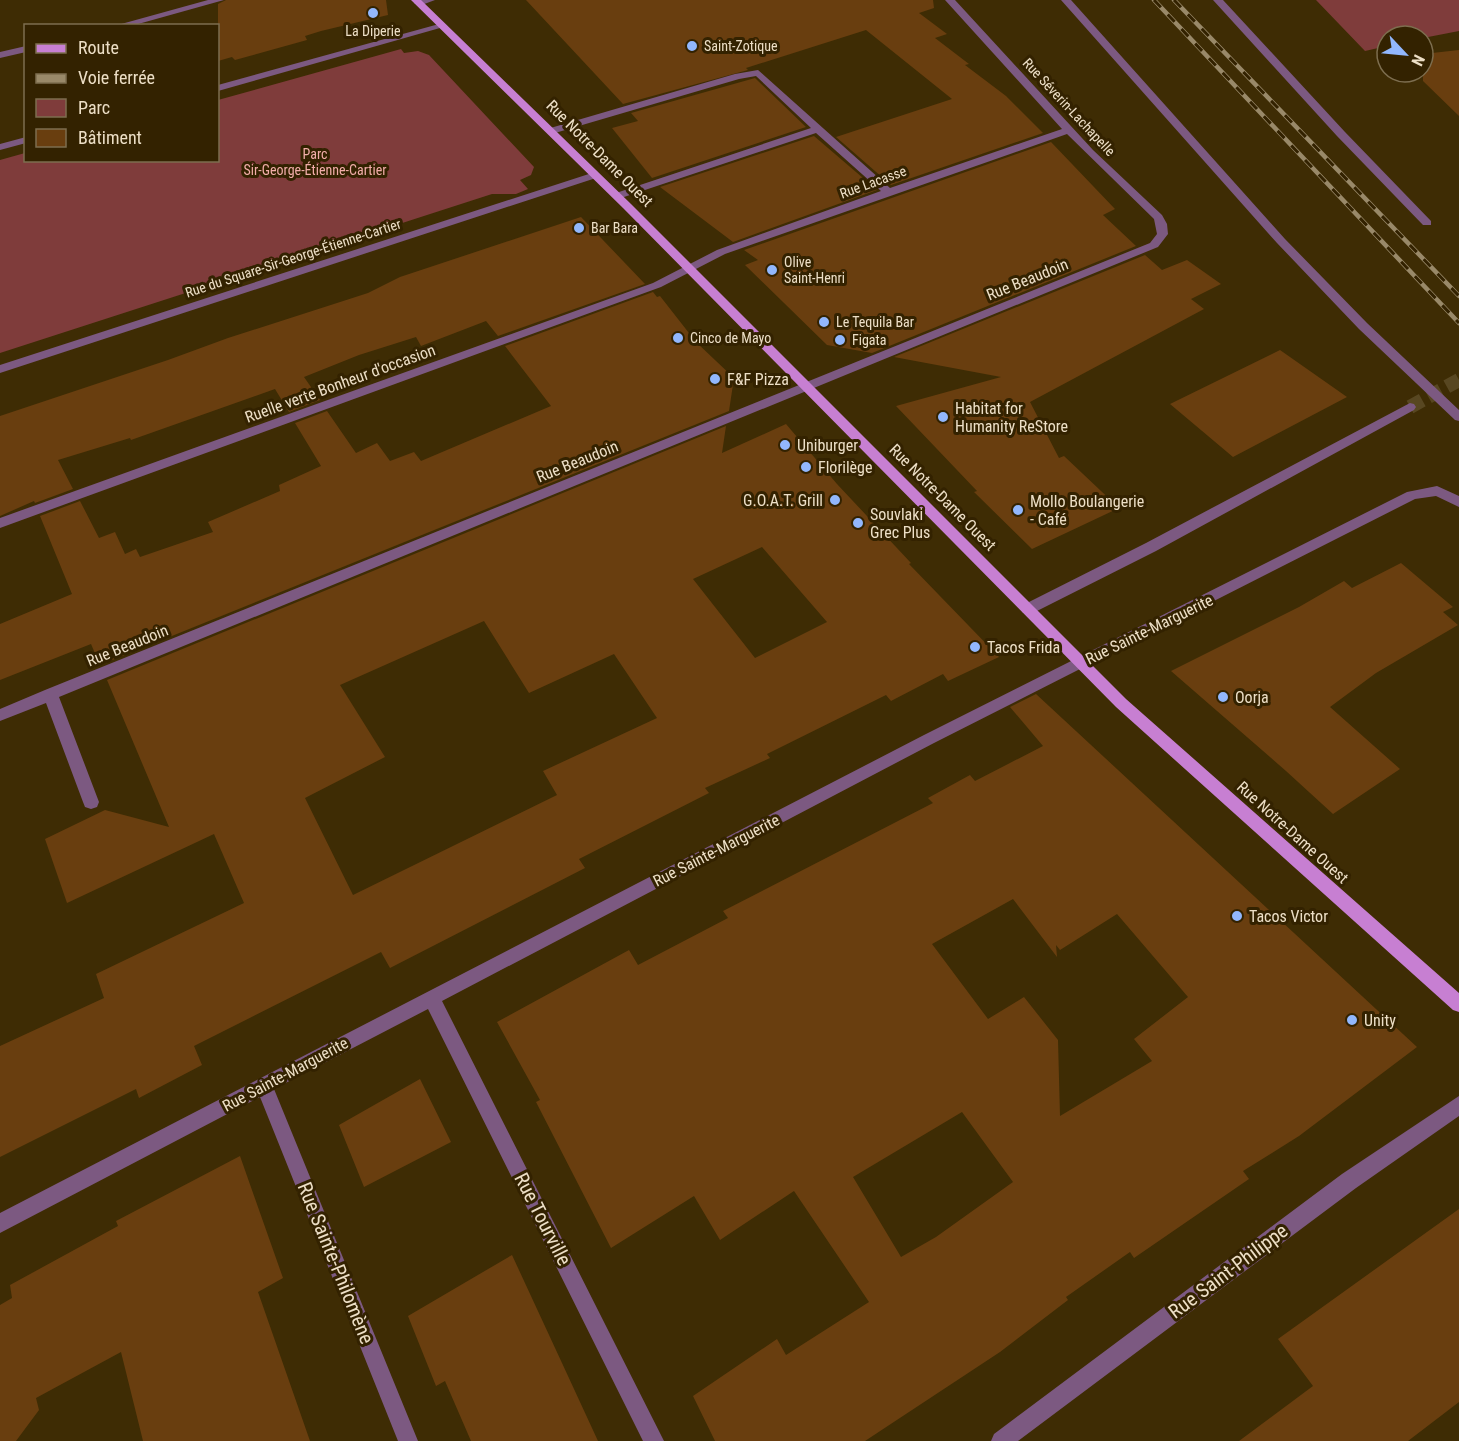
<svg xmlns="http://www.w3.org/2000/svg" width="1459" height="1441" viewBox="0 0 1459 1441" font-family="'Roboto Condensed',sans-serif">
  <rect width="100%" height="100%" fill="#3e2c04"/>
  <!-- green -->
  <path fill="#7f3c3b" d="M1316 0H1459V31L1423 38V36H1387V46L1365 51Z
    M401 49 404 53 418 51 429 55 534 167 531 175 520 180 528 189 516 194H492L0 353V160L25 153 26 160H218V100Z"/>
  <!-- building -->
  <path fill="#693e0f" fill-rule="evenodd" d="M226 0H386L388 15 321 31 305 36 307 40 235 60 232 57 218 61V4Z
    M526 0H933L934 8 919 13 947 34 935 38 969 64 965 65 1006 96 1043 133 891 185 836 137 952 99 866 30 746 68 748 70 623 104Z
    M1459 50V116L1423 81V54Z
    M755 78 806 127 652 178 612 128 638 121 631 113Z
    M814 136 877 190 733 242 660 187Z
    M1051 142 1115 209 1103 215 1136 246 872 353 827 345 745 265 758 260 744 250Z
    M581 217 645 284 498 336 486 321 421 346 416 337 359 355 304 377 320 400 289 412 275 389 131 440 130 438 58 460 73 489 35 503 34 501 0 516V416L168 360 228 338 368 293 400 277Z
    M1145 255 1162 270 1187 260 1221 284 1191 299 1204 309 1030 402 1059 458 1064 456 1119 508 1032 549 974 492 977 491 896 406 1001 377 894 357Z
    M653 292 657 297 660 296 696 342 734 378 729 411 100 665 91 644 0 680V624L72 594 40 516 80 501 99 538 115 532 125 554 136 549 140 557 213 532 208 522 280 491 279 485 321 466 295 423 327 411 356 453 377 443 390 461 414 452 421 461 551 406 505 346Z
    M1280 350 1347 397 1233 457 1170 404Z
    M786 424 837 484 911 563 909 564 999 657 948 681 943 674 891 701 886 695 767 754 770 758 705 788 709 793 579 859 585 868 390 968 381 952 194 1046 202 1065 139 1098 136 1089 0 1157V1046L104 998 96 974 244 903 214 834 67 903 45 839 105 810 169 827 107 680 726 426 722 453ZM762 547 827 622 755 658 693 579ZM484 621 529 693 614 654 657 718 543 771 557 795 353 895 305 798 385 757 340 685Z
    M1401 563 1453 607 1443 612 1458 625 1376 673 1330 707 1400 769 1333 814 1286 771 1171 671 1299 607 1344 581 1352 588Z
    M1036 694 1417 1047 1299 1136 1243 1171 1249 1179 1134 1258 1130 1252 1066 1297 1068 1300 1000 1352 865 1441H715L693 1396 777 1339 786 1355 869 1302 794 1191 720 1240 694 1196 611 1248 536 1102 540 1100 497 1022 629 950 638 965 728 918 723 911 933 803 928 798 970 775 975 781 1043 746 1010 707ZM1013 899 1057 957 1056 945 1060 950 1117 914 1188 997 1134 1039 1152 1061 1060 1116 1058 1040 1024 997 988 1019 932 944ZM962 1112 1013 1182 936 1237 901 1257 853 1177Z
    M420 1079 451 1142 364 1187 339 1125Z
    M240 1156 283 1278 258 1292 310 1441H143L121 1352 36 1398 39 1410 16 1441H0V1305L12 1298 10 1285 118 1226 116 1221Z
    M1459 1209V1402L1408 1441H1239L1313 1386 1278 1339Z
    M512 1255 562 1363 598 1441H471L445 1381 436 1386 408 1316Z"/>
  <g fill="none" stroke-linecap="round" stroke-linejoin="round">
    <!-- minor-tunnel -->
    <path stroke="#584721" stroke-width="14" stroke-dasharray="14 7" stroke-linecap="butt" d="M1410 407 1459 380"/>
    <!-- minor -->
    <path fill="#7c5981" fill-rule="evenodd" d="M208 0H224L131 26H114Z
      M435 0 419 6 414 3 420 0Z
      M945 0H955L1093 150 1162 215 1167 224 1168 234 1158 247 59 697 99 802 97 807 91 809 85 807 83 802 46 703 0 721V709L45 690 1150 243 1157 234 1154 219 1067 134 725 254 661 287 0 528V518L653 283 717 250 881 191 816 133 621 198H613V194L811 128 756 76 739 79 555 133H547V129L735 74 758 70 890 188 1062 129Z
      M1061 0H1071L1285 239 1367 323 1459 410V421L1455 420 1359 329 1277 243Z
      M1213 0H1223L1345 132 1431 221V225H1423L1337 136Z
      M439 24 447 26 218 91V85Z
      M26 46V52L0 58V52Z
      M26 137V143L0 150V144Z
      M595 172 600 175 599 177 0 373V365Z
      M1410 403 1414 404 1416 407 1414 410 1156 551 1033 613H1023L1021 609 1023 605 1146 543Z
      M1437 486 1459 496V507L1436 496 1415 499 934 743 442 1001 664 1441H643L428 1009 274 1089 418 1441H398L260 1097 0 1233V1213L924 735 1407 492Z
      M1459 1096V1116L1356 1188 1018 1441H991L994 1434 1342 1174Z"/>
    <!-- major -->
    <path fill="#c77fd2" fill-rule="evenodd" d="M411 0H421L631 204 1126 699 1459 993V1012L1453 1010 1116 707 623 208Z"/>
    <!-- rail casing -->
    <g stroke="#998969" stroke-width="4.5">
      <path id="rail" d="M1154 0 1459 323
        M1174 0 1459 296"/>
    </g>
    <!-- rail -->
    <use href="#rail" stroke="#320" stroke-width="3" stroke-dasharray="10" stroke-linecap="butt"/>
  </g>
  <!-- markers -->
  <g fill="#92b7fd" stroke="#320" stroke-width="2">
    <circle cx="373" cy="13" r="6"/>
    <circle cx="692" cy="46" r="6"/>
    <circle cx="579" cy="228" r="6"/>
    <circle cx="772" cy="270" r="6"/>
    <circle cx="824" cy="322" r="6"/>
    <circle cx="678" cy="338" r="6"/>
    <circle cx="840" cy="340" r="6"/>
    <circle cx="715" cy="379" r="6"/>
    <circle cx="943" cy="417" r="6"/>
    <circle cx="785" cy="445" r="6"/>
    <circle cx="806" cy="467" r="6"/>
    <circle cx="835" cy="500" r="6"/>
    <circle cx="1018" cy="510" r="6"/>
    <circle cx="858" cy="523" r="6"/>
    <circle cx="975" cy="647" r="6"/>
    <circle cx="1223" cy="697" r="6"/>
    <circle cx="1237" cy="916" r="6"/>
    <circle cx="1352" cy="1020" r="6"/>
  </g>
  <g text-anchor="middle" stroke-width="6" stroke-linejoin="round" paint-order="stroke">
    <!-- far-poi labels -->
    <g font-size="14" fill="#eddfc6" stroke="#320" text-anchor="start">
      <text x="373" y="36" text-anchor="middle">La Diperie</text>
      <text x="704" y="51">Saint-Zotique</text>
      <text x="591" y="233">Bar Bara</text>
      <text x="784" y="267">Olive<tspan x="784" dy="16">Saint-Henri</tspan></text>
      <text x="836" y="327">Le Tequila Bar</text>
      <text x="690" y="343">Cinco de Mayo</text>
      <text x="852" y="345">Figata</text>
    </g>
    <!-- far-street labels -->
    <g font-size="14" fill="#eddfc6" stroke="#320">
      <text transform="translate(1069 107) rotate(47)" y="5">Rue Séverin-Lachapelle</text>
      <text transform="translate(873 182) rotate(-20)" y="5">Rue Lacasse</text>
      <text transform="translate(293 258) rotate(-18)" y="5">Rue du Square-Sir-George-Étienne-Cartier</text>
    </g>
    <!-- far-park labels -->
    <g font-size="14" fill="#f2ada9" stroke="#320">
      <text x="315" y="159">Parc<tspan x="315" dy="16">Sir-George-Étienne-Cartier</tspan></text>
    </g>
    <!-- street labels -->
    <g font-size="16" fill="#eddfc6" stroke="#320">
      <text transform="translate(600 153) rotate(45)" y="6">Rue Notre-Dame Ouest</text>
      <text transform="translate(1027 279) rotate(-22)" y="6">Rue Beaudoin</text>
      <text transform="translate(340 383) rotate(-20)" y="6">Ruelle verte Bonheur d'occasion</text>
      <text transform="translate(577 461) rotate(-22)" y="6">Rue Beaudoin</text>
      <text transform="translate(943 497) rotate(45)" y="6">Rue Notre-Dame Ouest</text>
      <text transform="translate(1149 629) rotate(-26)" y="6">Rue Sainte-Marguerite</text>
      <text transform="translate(127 645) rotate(-22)" y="6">Rue Beaudoin</text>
      <text transform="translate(1293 832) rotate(42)" y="6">Rue Notre-Dame Ouest</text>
      <text transform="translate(716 850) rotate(-27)" y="6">Rue Sainte-Marguerite</text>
      <text transform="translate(285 1074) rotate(-28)" y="6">Rue Sainte-Marguerite</text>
    </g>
    <!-- poi labels -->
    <g font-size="16" fill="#eddfc6" stroke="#320" text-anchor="start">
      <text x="727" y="385">F&amp;F Pizza</text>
      <text x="955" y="414">Habitat for<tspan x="955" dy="18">Humanity ReStore</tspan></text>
      <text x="797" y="451">Uniburger</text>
      <text x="818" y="473">Florilège</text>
      <text x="823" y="506" text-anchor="end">G.O.A.T. Grill</text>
      <text x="1030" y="507">Mollo Boulangerie<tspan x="1030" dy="18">- Café</tspan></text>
      <text x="870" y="520">Souvlaki<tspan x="870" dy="18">Grec Plus</tspan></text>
      <text x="987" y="653">Tacos Frida</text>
      <text x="1235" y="703">Oorja</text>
      <text x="1249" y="922">Tacos Victor</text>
      <text x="1364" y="1026">Unity</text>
    </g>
    <!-- near-street labels -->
    <g font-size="20" fill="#eddfc6" stroke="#320">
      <text transform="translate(543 1219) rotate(63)" y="7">Rue Tourville</text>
      <text transform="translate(336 1263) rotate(68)" y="7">Rue Sainte-Philomène</text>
      <text transform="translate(1228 1271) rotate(-37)" y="7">Rue Saint-Philippe</text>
    </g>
  </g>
  <!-- legend -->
  <rect x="24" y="24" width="195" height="138" fill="#332200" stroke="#7d6e4f" stroke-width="1.5"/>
  <rect x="36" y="44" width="30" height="9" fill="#c77fd2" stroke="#7d6e4f" stroke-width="1.5"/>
  <text x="78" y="54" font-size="18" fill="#eddfc6">Route</text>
  <rect x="36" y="74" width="30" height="9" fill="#998969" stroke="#7d6e4f" stroke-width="1.5"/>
  <text x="78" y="84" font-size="18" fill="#eddfc6">Voie ferrée</text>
  <rect x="36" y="99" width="30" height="18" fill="#7f3c3b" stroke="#7d6e4f" stroke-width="1.5"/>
  <text x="78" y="114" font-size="18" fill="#eddfc6">Parc</text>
  <rect x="36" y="129" width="30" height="18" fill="#693e0f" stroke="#7d6e4f" stroke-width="1.5"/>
  <text x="78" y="144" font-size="18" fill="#eddfc6">Bâtiment</text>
  <!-- north arrow -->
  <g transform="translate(1405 54) rotate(116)"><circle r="28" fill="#332200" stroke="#7d6e4f" stroke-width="1.5"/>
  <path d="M0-4.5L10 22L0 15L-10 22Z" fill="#92b7fd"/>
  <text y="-9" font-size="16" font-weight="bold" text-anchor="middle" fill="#eddfc6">N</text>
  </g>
</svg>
